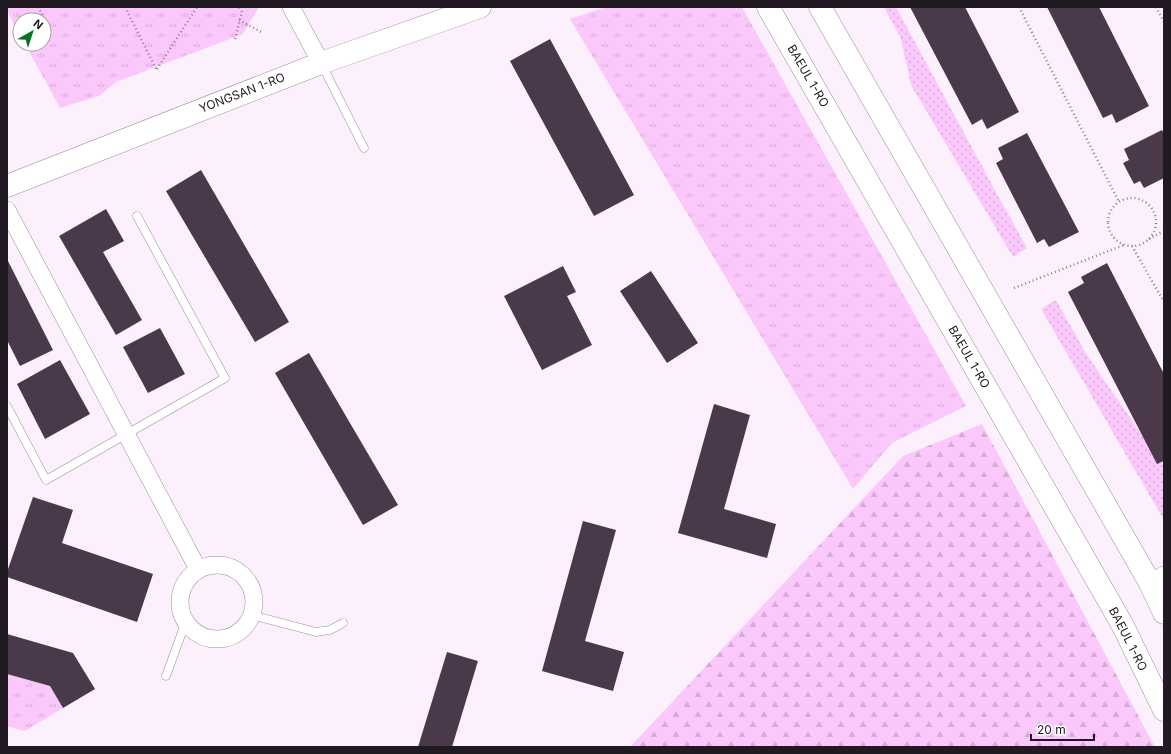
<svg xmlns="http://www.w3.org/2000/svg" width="1171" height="754" viewBox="0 0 1171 754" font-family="Inter,sans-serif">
  <defs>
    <pattern id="grass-dots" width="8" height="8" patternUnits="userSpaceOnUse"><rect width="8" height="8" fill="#fbc8fc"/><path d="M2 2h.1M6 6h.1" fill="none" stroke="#d7abd8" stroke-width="1.8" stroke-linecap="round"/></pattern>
    <pattern id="forest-firs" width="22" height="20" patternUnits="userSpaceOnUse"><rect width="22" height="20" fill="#fbc8fc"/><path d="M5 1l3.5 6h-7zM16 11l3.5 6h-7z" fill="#d7abd8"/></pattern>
    <pattern id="park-tufts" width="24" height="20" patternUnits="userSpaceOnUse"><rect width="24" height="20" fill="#fbc8fc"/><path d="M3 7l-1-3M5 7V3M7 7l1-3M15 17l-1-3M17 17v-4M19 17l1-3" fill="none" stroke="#d7abd8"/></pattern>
  </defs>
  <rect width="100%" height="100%" fill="#fdf0fd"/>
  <!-- grass -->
  <path fill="url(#grass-dots)" d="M884 7H896L997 194 1027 248 1013 257 911 85 901 39Z
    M1056 300 1087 355 1164 467V520L1041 309Z"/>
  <!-- forest -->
  <path fill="url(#forest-firs)" d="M982 424 1155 747H630L903 456Z"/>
  <!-- park -->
  <path fill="url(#park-tufts)" d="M7 7H259L243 34 116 82 99 96 60 108 25 44H44V20H20V35L7 11Z
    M606 7H742L966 406 892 443 853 489 570 19Z
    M7 674 50 686 63 708 25 731 7 726Z"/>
  <!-- building -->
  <path fill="#4a394a" d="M910 7H965L1019 112 987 129 982 119 972 125Z
    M1047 7H1099L1149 106 1116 123 1112 114 1103 118Z
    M550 39 634 195 594 216 510 61Z
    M1162 130 1164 134V178L1144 188 1140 181 1134 184 1123 163 1129 160 1124 149Z
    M1027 133 1079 232 1049 247 1044 239 1037 243 996 163 1003 159 998 148Z
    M201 170 289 322 255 342 166 191Z
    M106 209 124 241 103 252 142 320 116 335 59 236Z
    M7 259 53 350 20 366 7 340Z
    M1107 263 1164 374V461L1157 464 1068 292 1084 283 1081 277Z
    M563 266 576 292 567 296 592 345 542 370 504 296Z
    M651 271 698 343 667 363 620 291Z
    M160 328 185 374 148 393 123 347Z
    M309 353 398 505 363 525 275 373Z
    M60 360 90 414 45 439 17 384Z
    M714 404 750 415 724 509 776 524 767 558 678 533Z
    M33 497 73 510 62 543 153 574 137 622 7 577V572Z
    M583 521 616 530 585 641 624 652 613 691 542 671Z
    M7 634 73 653 95 689 63 708 50 686 7 674Z
    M447 652 478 661 452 747H418Z"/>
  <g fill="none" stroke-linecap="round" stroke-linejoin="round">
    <!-- lane casing -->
    <g stroke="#9d8a9e" stroke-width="9">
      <path id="lane" d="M321 63 364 148
        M7 406 46 480 225 378 137 216
        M252 615 316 632 330 630 343 623
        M166 676 185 624"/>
    </g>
    <!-- street casing -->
    <g stroke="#9d8a9e" stroke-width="18">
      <path id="street" d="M291 7 321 63
        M7 210 198 569
        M180 602a37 37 0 1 1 74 0a37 37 0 1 1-74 0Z
        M1150 583 1164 575"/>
    </g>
    <!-- secondary casing -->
    <g stroke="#9d8a9e" stroke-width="23">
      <path id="secondary" d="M768 7 1122 624 1164 710
        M820 7 1150 583 1164 613
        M7 186 321 63 480 7"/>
    </g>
    <!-- path -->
    <path stroke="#8c828c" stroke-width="2.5" stroke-dasharray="1 3" stroke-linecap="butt" d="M38 7 49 27
      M125 7 156 69
      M1019 7 1119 202
      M1156 7 1164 22
      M239 20 263 33
      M235 39 242 12 239 7
      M157 69 197 7
      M1108 222a24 24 0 1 1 48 0a24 24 0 1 1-48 0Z
      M1149 239 1164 231
      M1132 246 1164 302
      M1014 288 1124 245"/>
    <!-- lane -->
    <use href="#lane" stroke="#fff" stroke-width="8"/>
    <!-- street -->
    <use href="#street" stroke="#fff" stroke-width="17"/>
    <!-- secondary -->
    <use href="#secondary" stroke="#fff" stroke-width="22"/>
  </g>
  <g text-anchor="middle" stroke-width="4" stroke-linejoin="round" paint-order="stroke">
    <!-- street labels -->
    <g font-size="12" fill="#221a22" stroke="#fff">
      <text transform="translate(808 76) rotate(60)" y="4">BAEUL 1-RO</text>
      <text transform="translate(242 93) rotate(-21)" y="4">YONGSAN 1-RO</text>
      <text transform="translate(969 357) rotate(60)" y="4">BAEUL 1-RO</text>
      <text transform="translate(1128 639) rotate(63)" y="4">BAEUL 1-RO</text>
    </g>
  </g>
  <!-- border -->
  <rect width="1171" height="754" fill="none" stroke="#221a22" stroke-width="16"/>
  <!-- north arrow -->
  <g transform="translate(32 32) rotate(39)"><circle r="19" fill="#ffffff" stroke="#a7a3a7"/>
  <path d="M0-3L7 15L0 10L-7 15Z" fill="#0a7121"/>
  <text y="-6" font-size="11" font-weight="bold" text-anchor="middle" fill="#221a22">N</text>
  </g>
  <!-- scale -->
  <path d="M1031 734v6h63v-6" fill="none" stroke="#221a22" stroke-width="2"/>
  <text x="1037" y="734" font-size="12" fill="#221a22" stroke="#ffffff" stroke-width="3" paint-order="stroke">20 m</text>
</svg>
